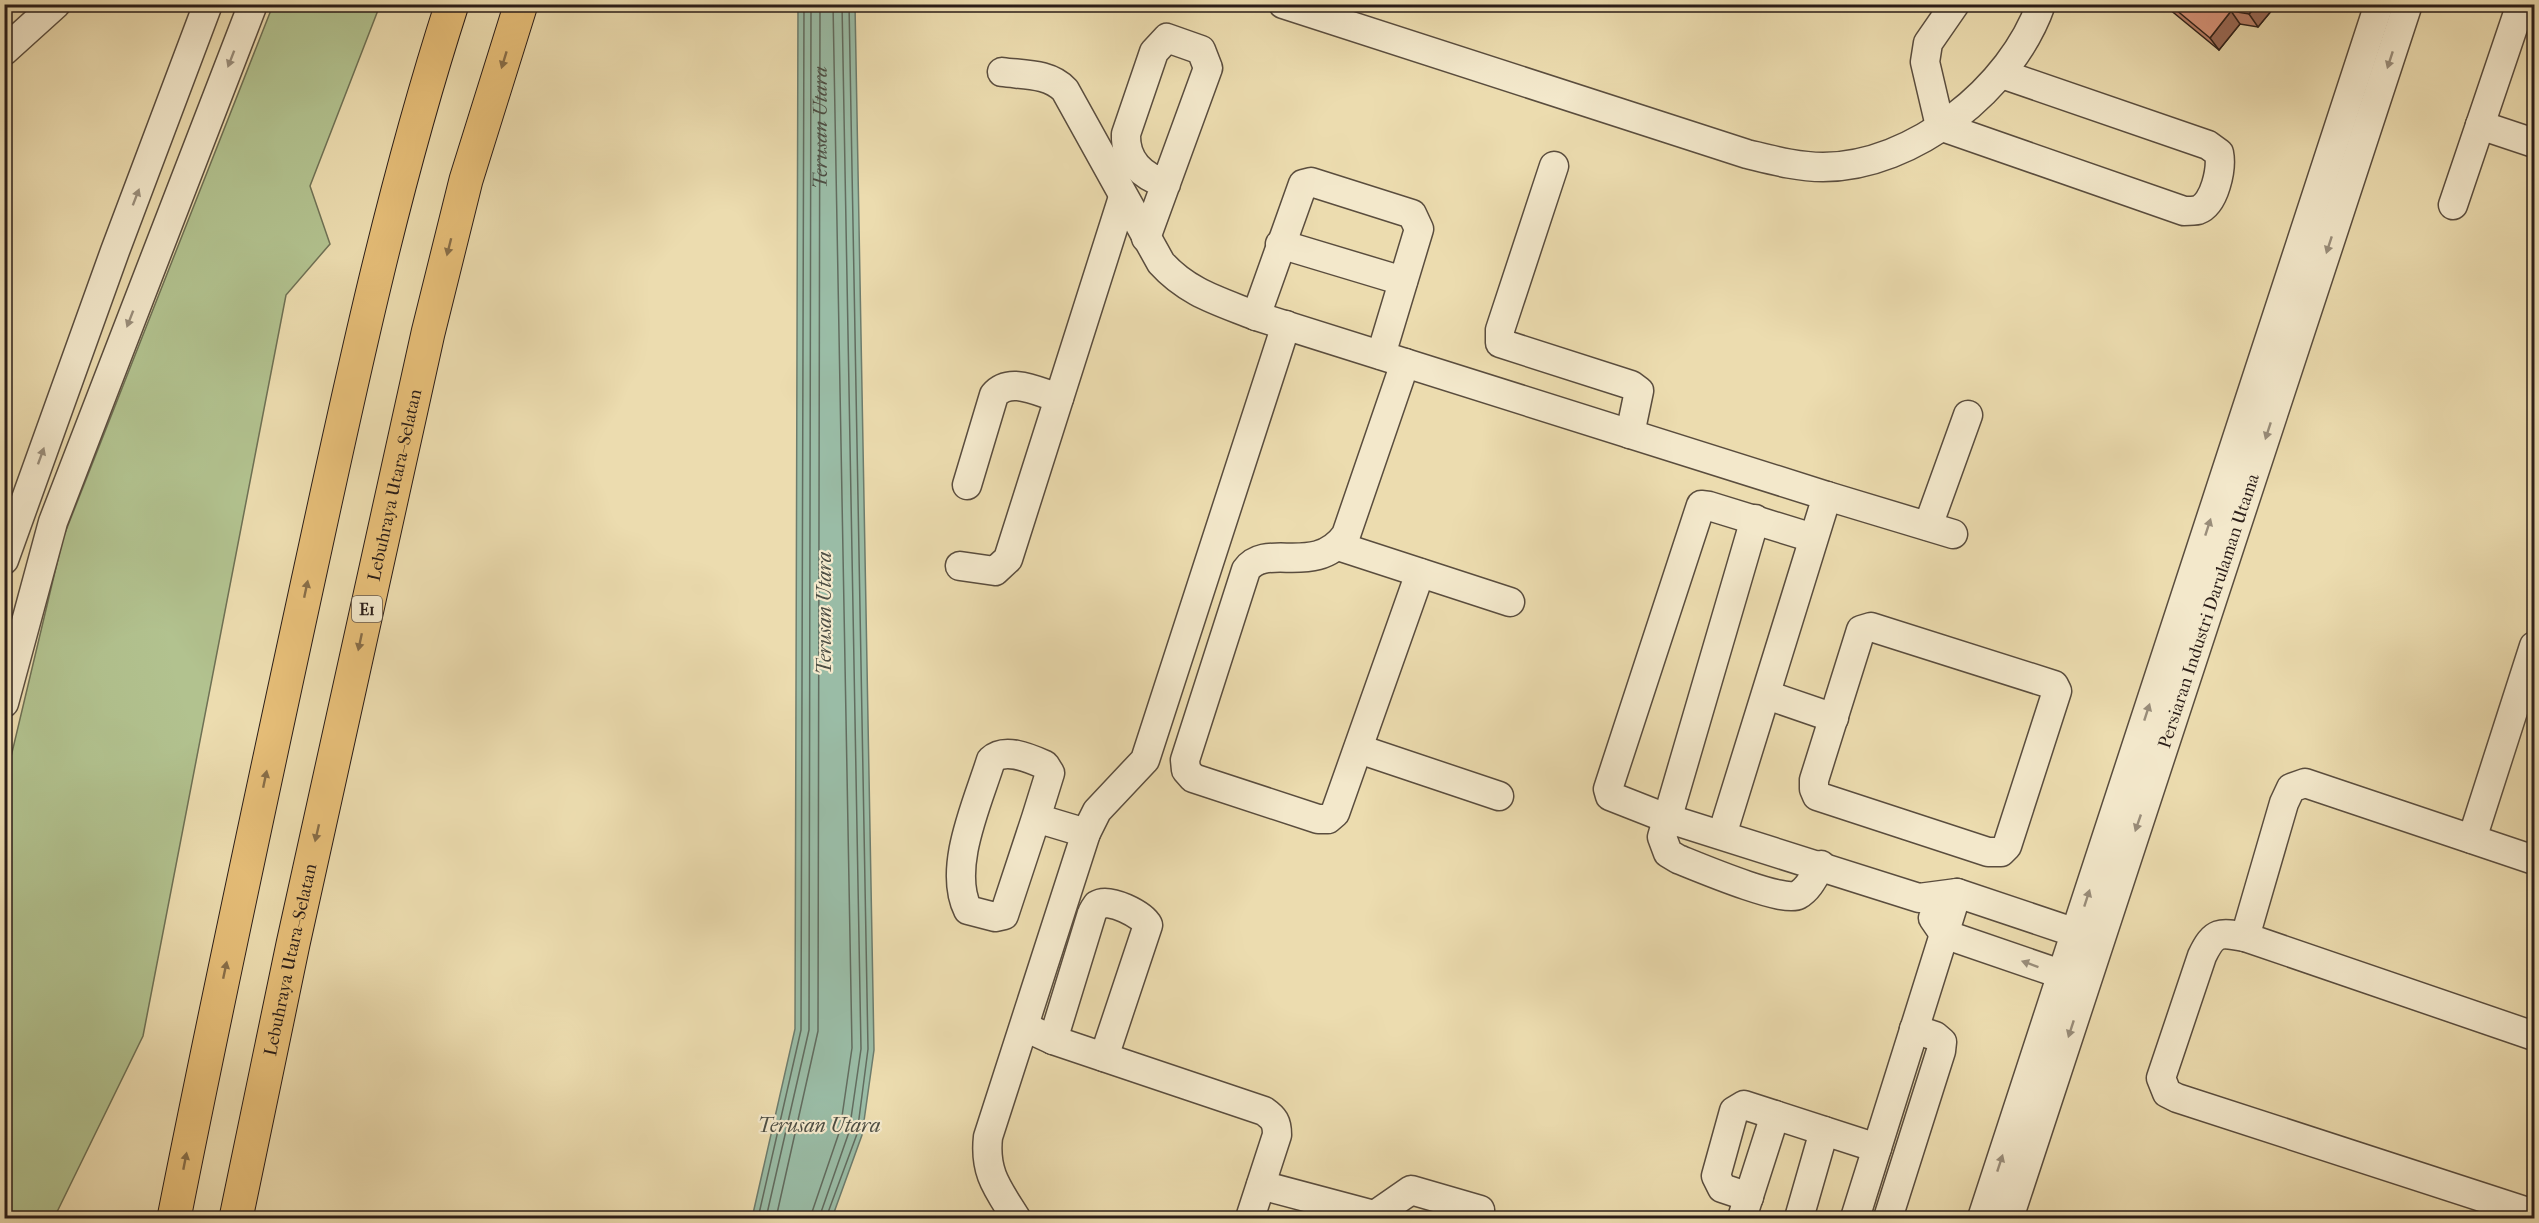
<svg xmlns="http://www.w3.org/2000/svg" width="2539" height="1223" viewBox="0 0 2539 1223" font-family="'IM FELL French Canon',serif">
  <rect width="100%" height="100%" fill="#ecdcaf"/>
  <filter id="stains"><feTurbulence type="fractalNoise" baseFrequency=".00333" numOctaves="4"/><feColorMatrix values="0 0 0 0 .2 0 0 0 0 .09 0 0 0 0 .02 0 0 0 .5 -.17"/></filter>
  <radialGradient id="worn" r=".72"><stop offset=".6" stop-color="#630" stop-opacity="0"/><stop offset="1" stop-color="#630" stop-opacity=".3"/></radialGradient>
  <!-- green -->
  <path fill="#b2c28f" stroke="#6e7054" stroke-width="1.5" d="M273 5H380L310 186 330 244 286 295 143 1036 54 1218H5V782L63 538Z"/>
  <!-- water -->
  <path fill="#9abca6" stroke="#6d7c6d" stroke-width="1.5" d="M798 5H855L874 1050 862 1135 832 1218H752L795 1029Z"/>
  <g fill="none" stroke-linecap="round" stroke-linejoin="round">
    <!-- shore -->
    <g stroke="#626c5f" stroke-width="1.5">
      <path d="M758 1218 801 1030 804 4"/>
      <path d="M766 1218 809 1030 811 4"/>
      <path id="s1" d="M776 1218 818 1031 820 4"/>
      <path d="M810 1218 840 1130 852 1048 833 4"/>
      <path d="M819 1218 849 1132 861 1049 842 4"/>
      <path d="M826 1218 857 1134 868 1049 849 4"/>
    </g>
    <!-- minor casing -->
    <g stroke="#5a4d3e" stroke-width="31">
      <g id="minor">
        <path d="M1283 4 1747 154C1772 160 1797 167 1823 167 1913 167 2012 88 2041 4"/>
        <path d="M1955 4 1928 43 1925 62 1940 126 2184 211C2188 211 2194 211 2198 210 2215 204 2222 168 2219 153L2208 145 2002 74"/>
        <path d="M4 51 56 4"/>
        <path d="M1002 72C1024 75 1049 73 1065 90L1161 263C1188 293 1219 301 1256 316L1827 496 1722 835"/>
        <path d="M2480 125 2534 143"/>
        <path d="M1554 166 1500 330V343L1631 385 1639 391 1630 434"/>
        <path d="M2453 205 2521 4"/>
        <path d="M1146 238 1208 68 1201 50 1167 38 1154 52 1126 134C1125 161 1142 176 1166 184"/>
        <path d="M1280 244 1403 281"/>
        <path d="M1256 316 1303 184 1311 182 1412 214 1419 229 1381 355"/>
        <path d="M1405 363 1346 535C1315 578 1266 541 1246 570L1185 760 1186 770 1193 778 1318 819H1328L1335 813 1420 573"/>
        <path d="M967 485 994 395C1010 376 1038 392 1059 398"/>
        <path d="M1827 496 1953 534"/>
        <path d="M1755 519 1662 837 1668 853 1678 859C1698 867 1783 903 1798 895 1809 889 1815 875 1821 865"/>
        <path d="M1928 526 1968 415"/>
        <path d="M1813 538 1709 506 1701 505 1608 789 1610 796 1666 818 1919 898 1957 893 2094 939"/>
        <path d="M1338 546 1510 602"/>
        <path d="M4 560 115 251 208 4"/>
        <path d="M960 566 995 571 1008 559 1123 197"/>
        <path d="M1871 627 2054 685 2057 691 2007 846 2001 852H1988L1817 796 1814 789V780L1861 630Z"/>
        <path d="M1767 695 1834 718"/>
        <path d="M4 703 53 522 253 4"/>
        <path d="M1359 749 1499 796"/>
        <path d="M1036 818 1050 773 1045 765C1029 758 1005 747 991 760 978 802 947 868 968 910L995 917 1004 915 1036 818 1086 833"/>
        <path d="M2472 839 2534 646"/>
        <path d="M1933 918 1944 934 2081 981"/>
        <path d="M2245 937 2284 803 2291 788 2305 783 2534 860"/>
        <path d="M1025 1027 1053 1040 1264 1111C1274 1118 1277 1122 1277 1135L1250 1218"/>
        <path d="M2534 1036 2245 937C2220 932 2214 931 2202 956L2161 1078 2167 1093 2177 1098 2534 1214"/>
        <path d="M1053 1040 1092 913C1092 912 1097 905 1097 905 1109 897 1143 915 1148 925L1104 1057"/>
        <path d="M1261 1185 1385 1218"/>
        <path d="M1749 1197 1722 1188 1716 1176 1734 1111 1744 1105 1877 1148"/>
        <path d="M1375 1215 1411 1190 1480 1210"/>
        <path d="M1016 1218C998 1189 984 1173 988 1137L1086 833 1097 811 1145 760 1286 325"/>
        <path d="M1742 1218 1775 1115"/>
        <path d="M1799 1218 1824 1131"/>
        <path d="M1855 1218 1957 893"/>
        <path d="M1888 1218 1941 1051 1942 1042 1935 1036 1914 1029"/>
        <path d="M1982 1218 2379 4"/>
        <path id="s2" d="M2009 1218 2408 4"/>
      </g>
    </g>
    <!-- highway casing -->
    <g stroke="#2a1d18" stroke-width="35">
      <g id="highway">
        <path d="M174 1218C216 1006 262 793 308 581 350 388 391 193 452 4"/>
        <path id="s3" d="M236 1218 293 944 428 333 466 180 521 4"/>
      </g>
    </g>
    <!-- minor -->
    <use href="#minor" stroke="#f3e8cb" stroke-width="28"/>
    <!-- highway -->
    <use href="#highway" stroke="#e6be78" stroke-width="33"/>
  </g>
  <!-- wall -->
  <path fill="#be826c" stroke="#2a1d18" stroke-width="1.5" d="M2163 4H2277L2258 27 2240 24 2219 50Z"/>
  <!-- shaded-wall -->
  <path fill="#9b6a58" stroke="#2a1d18" stroke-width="1.5" d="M2258 4H2277L2258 27 2249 14Z
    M2231 11 2240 24 2219 50 2210 38Z"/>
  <!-- building -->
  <path fill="#dd977e" stroke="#2a1d18" stroke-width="1.5" d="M2169 4H2258L2249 14 2231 11 2210 38Z"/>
  <!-- one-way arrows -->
  <defs><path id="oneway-solid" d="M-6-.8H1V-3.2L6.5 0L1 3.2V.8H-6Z" transform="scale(1.5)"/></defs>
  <g fill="#998d7a">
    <use href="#oneway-solid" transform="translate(231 59) rotate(111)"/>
    <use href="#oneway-solid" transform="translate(2390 60) rotate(108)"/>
    <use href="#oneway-solid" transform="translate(136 197) rotate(-69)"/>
    <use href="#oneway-solid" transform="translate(2329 245) rotate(108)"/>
    <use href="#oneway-solid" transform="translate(130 319) rotate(111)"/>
    <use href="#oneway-solid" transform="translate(2268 431) rotate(108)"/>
    <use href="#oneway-solid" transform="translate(41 456) rotate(-70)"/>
    <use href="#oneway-solid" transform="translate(2208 527) rotate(-72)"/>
    <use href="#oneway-solid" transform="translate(2147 712) rotate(-72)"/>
    <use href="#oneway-solid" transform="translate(2138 823) rotate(109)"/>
    <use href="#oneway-solid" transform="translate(2087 898) rotate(-72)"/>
    <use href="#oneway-solid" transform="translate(2030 964) rotate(-160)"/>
    <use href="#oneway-solid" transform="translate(2071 1029) rotate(108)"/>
    <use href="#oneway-solid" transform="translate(2000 1163) rotate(-72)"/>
  </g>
  <g fill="#886e48">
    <use href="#oneway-solid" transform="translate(504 60) rotate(107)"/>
    <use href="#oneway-solid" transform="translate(449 247) rotate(104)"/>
    <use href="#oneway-solid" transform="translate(306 589) rotate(-78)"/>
    <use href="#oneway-solid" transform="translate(360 642) rotate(102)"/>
    <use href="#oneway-solid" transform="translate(265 779) rotate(-78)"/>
    <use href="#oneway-solid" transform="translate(317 833) rotate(103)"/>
    <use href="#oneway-solid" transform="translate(225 970) rotate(-78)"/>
    <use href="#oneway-solid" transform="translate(185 1161) rotate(-79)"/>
  </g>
  <g text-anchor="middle" stroke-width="4.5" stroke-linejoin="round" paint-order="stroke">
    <!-- shield labels -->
    <rect fill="#f3e8cb" stroke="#665a4e" stroke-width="1.5" x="352" y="596" width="30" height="26" rx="4.5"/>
    <g font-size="16" font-weight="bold" fill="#2a1d18">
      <text x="367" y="615">E1</text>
    </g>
    <!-- street labels -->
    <g font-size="18" fill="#2a1d18" stroke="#f3e8cb">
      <text dy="6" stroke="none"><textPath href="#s3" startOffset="750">Lebuhraya Utara–Selatan</textPath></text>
      <text dy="6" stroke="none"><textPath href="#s2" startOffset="639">Persiaran Industri Darulaman Utama</textPath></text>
      <text dy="6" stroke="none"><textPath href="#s3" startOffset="264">Lebuhraya Utara–Selatan</textPath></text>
    </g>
    <!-- water labels -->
    <g font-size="20" font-style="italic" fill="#4c4d43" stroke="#f3e8cb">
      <text dy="7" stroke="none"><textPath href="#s1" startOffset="1095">Terusan Utara</textPath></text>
      <text transform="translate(824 613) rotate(-90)" y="7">Terusan Utara</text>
      <text x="819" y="1132">Terusan Utara</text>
    </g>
  </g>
  <!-- margin -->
  <rect width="2539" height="1223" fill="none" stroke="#ecdcaf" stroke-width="24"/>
  <rect x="6" y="6" width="2527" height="1211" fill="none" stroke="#2a1d18" stroke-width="3"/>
  <rect x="12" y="12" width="2515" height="1199" fill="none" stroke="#2a1d18" stroke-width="1.5"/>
  <rect width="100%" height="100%" filter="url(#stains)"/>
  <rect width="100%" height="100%" fill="url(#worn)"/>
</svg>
